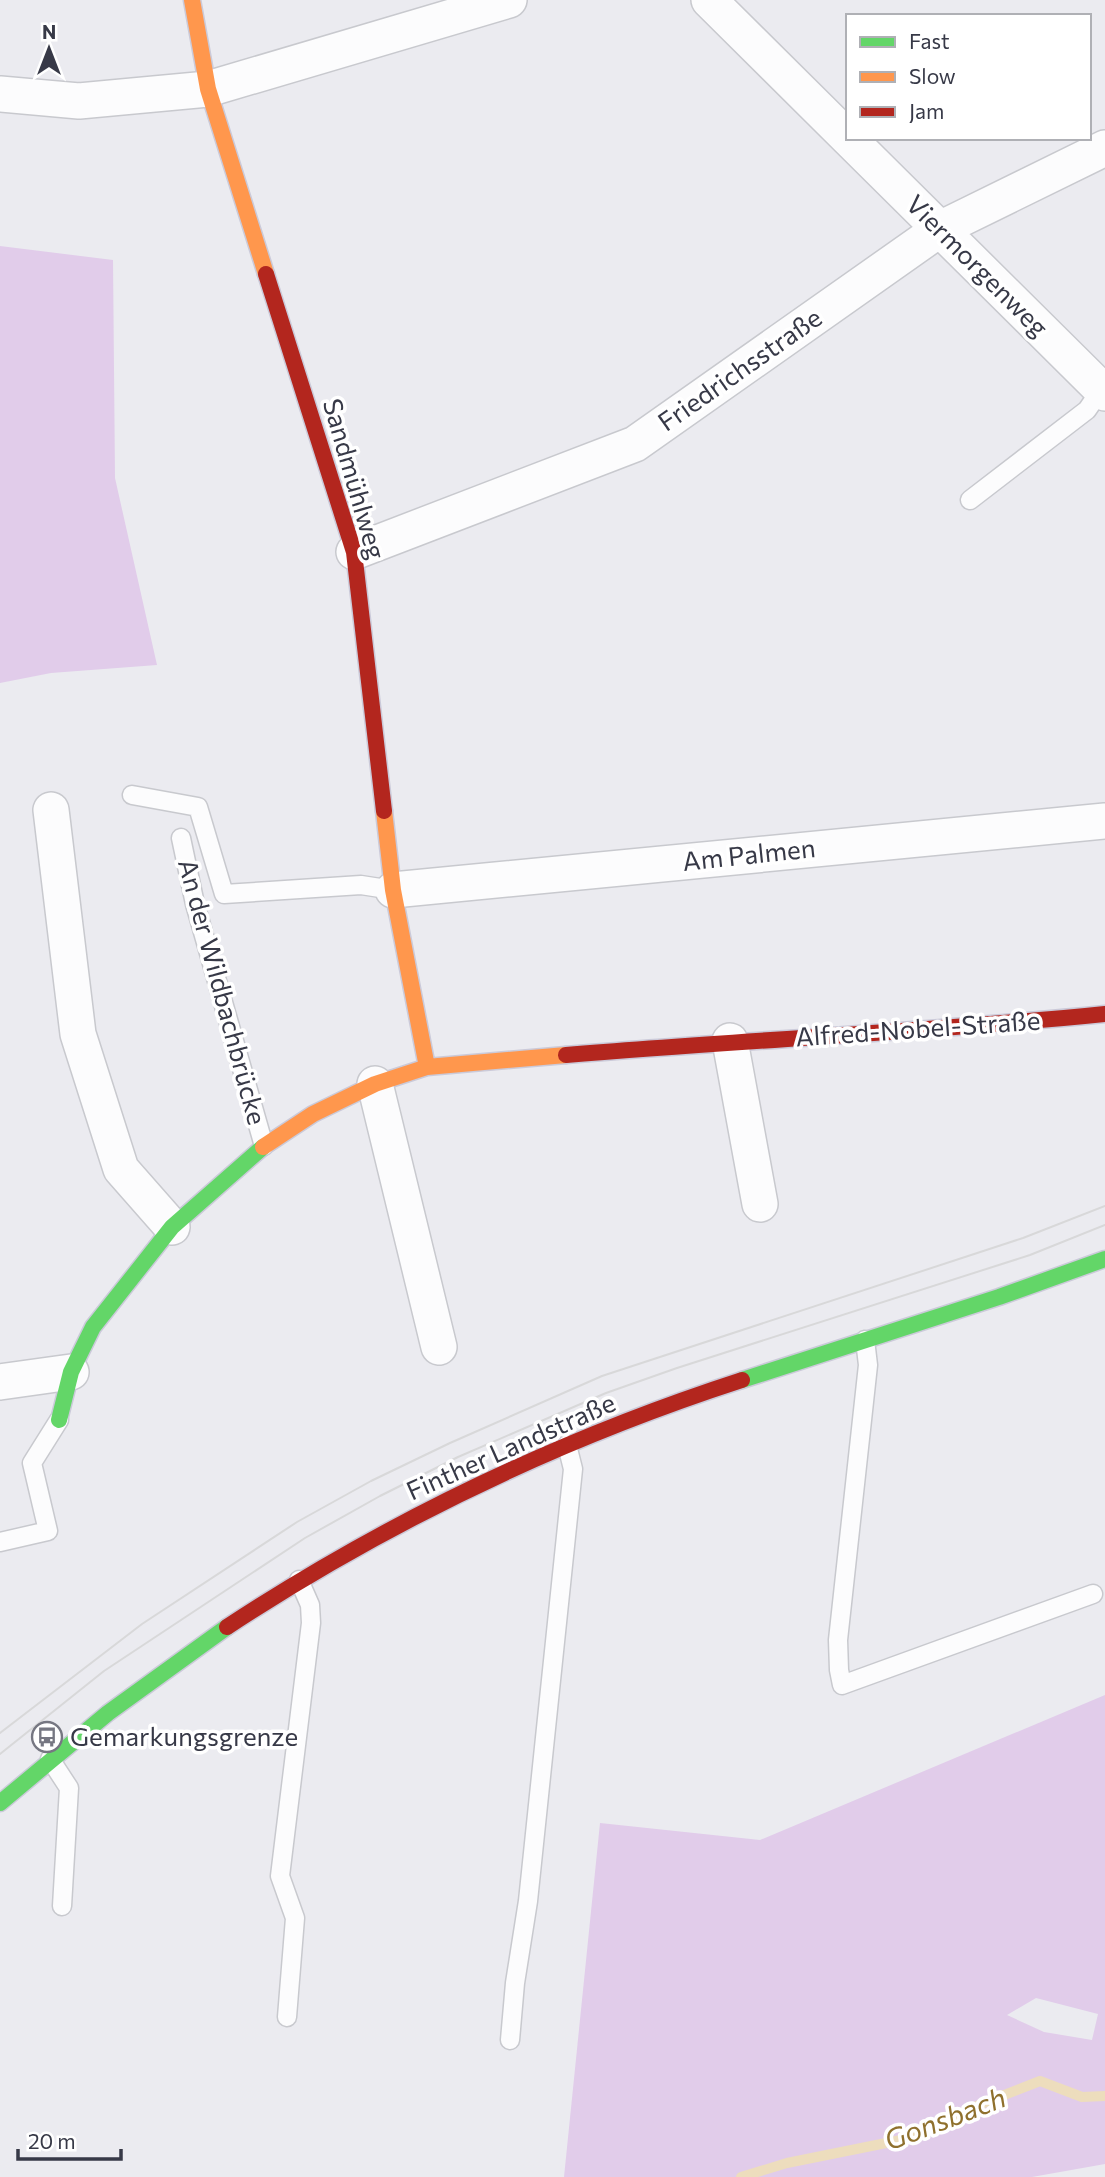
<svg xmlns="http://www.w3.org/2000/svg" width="1105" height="2177" viewBox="0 0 1105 2177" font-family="Commissioner,sans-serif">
  <rect width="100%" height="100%" fill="#ebebf0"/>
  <!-- green -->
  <path fill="#e1ccea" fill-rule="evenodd" d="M0 246 113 260 115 478 157 665 51 673 0 683Z
    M1105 1695V2164L1032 2177H564L600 1823 760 1840ZM1036 1998 1098 2014 1092 2040 1044 2032 1007 2015Z"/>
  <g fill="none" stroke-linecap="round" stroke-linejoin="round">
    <!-- stream -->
    <path stroke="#edddbd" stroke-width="10" d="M741 2177 787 2163 911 2138 981 2104 1040 2081 1082 2097 1105 2096"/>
    <!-- lane casing -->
    <g stroke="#c8c9ce" stroke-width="21">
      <path id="lane" d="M970 500 1087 410 1100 391
        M132 795 198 807 224 894 361 885 393 890
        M181 838 195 904 264 1146
        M865 1340 868 1365 838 1640 839 1670 842 1685 1093 1594
        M0 1542 48 1531 32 1463 59 1420
        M50 1759 69 1788 62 1906
        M287 2017 295 1918 280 1876 311 1623 310 1605 299 1580
        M510 2040 515 1983 528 1901 573 1469 567 1445"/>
    </g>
    <!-- street casing -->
    <g stroke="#c8c9ce" stroke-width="38">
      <path id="street" d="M709 0 848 138
        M0 94 79 101 208 89 509 0
        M848 138 1105 393
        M354 552 635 444 940 229 1105 148
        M51 810 78 1034 121 1169 172 1227
        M393 890 1105 821
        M730 1041 760 1204
        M375 1084 439 1347
        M0 1382 71 1372"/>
    </g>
    <!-- fast casing -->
    <g stroke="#cbcad9" stroke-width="19">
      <path id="fast" d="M742 1380 999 1297 1105 1259
        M59 1420 71 1372 93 1327 172 1227 263 1147
        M0 1803 108 1713 227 1627"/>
    </g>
    <!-- slow casing -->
    <g stroke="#cbcad9" stroke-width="19">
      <path id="slow" d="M192 0 208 89 266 274
        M384 811 393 890 427 1067
        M263 1147 313 1114 375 1084 427 1067 566 1055"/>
    </g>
    <!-- jam casing -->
    <g stroke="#cbcad9" stroke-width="19">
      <path id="jam" d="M266 274 354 552 384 811
        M566 1055C746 1040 926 1032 1105 1014
        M227 1627C387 1522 560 1439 742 1380"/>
    </g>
    <!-- lane -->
    <use href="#lane" stroke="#fcfcfd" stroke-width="18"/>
    <!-- street -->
    <use href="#street" stroke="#fcfcfd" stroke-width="35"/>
    <!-- fast -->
    <use href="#fast" stroke="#63d668" stroke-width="16"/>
    <!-- slow -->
    <use href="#slow" stroke="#ff974d" stroke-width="16"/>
    <!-- jam -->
    <use href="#jam" stroke="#b3261e" stroke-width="16"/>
    <!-- tram -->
    <path stroke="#d8d8d9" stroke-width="2" d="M0 1733 142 1624 297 1522 371 1481 450 1443 602 1376 1023 1238 1105 1206
      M0 1754 104 1671 305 1538 380 1496 458 1457 606 1393 677 1368 1030 1255 1105 1225"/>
  </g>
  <!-- icons -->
  <defs>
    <g id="bus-ring" transform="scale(1.575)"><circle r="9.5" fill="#fff" stroke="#767782" stroke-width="1.5"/><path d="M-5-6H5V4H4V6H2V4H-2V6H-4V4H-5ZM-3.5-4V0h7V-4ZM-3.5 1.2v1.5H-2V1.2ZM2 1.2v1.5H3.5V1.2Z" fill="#767782"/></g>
  </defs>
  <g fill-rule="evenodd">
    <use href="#bus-ring" x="47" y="1737"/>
  </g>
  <g text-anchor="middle" stroke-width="7" stroke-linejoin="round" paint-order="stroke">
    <!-- street labels -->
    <g font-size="26" fill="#373947" stroke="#fff">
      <text transform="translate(977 266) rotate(45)" y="9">Viermorgenweg</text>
      <text transform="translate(740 370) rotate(-35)" y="9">Friedrichsstraße</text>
      <text transform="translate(354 479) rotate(74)" y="9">Sandmühlweg</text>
      <text transform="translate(749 855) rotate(-6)" y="9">Am Palmen</text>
      <text transform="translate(222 992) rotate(75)" y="9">An der Wildbachbrücke</text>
      <text transform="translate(918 1029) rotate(-4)" y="9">Alfred-Nobel-Straße</text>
      <text transform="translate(511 1447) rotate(-24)" y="9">Finther Landstraße</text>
    </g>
    <!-- poi labels -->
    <g font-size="26" fill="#373947" stroke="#fff" text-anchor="start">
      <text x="70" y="1746">Gemarkungsgrenze</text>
    </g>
    <!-- water labels -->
    <g font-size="28" font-style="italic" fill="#8f702d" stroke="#fff">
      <text transform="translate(945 2119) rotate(-21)" y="10">Gonsbach</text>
    </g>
  </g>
  <!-- legend -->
  <rect x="846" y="14" width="245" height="126" fill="#ffffff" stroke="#afb0b5" stroke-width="2"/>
  <rect x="860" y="37" width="35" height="10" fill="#63d668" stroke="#afb0b5" stroke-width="2"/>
  <text x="909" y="49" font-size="21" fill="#373947">Fast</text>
  <rect x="860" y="72" width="35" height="10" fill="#ff974d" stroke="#afb0b5" stroke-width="2"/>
  <text x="909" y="84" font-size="21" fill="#373947">Slow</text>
  <rect x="860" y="107" width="35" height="10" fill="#b3261e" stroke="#afb0b5" stroke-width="2"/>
  <text x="909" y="119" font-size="21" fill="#373947">Jam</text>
  <!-- north arrow -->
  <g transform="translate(49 49)" stroke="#ffffff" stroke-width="5" paint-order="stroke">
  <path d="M0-5L12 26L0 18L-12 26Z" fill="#373947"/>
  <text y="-10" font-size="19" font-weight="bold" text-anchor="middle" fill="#373947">N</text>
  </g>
  <!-- scale -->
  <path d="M18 2149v10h103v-10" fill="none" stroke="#373947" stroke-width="3.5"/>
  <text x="28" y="2149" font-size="21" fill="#373947" stroke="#ffffff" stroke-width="5" paint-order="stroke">20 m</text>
</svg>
